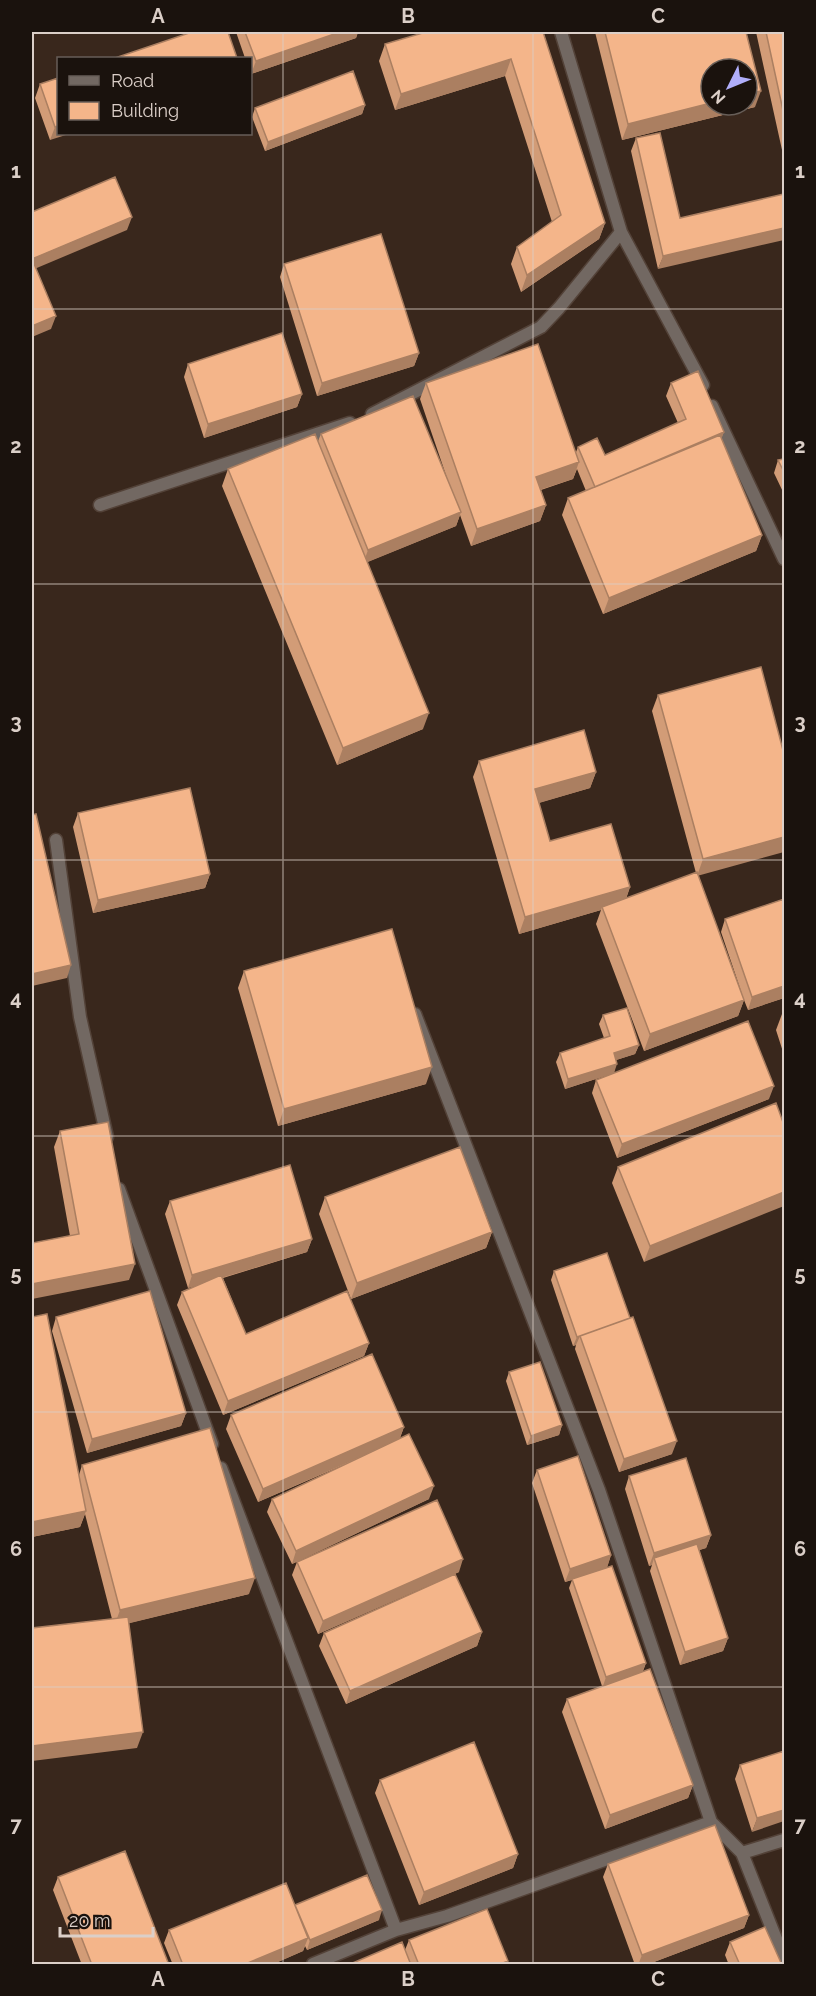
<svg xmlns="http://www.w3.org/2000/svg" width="816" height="1996" viewBox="0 0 816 1996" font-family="Raleway,sans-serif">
  <rect width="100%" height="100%" fill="#39271c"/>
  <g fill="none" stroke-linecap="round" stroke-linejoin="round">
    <!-- minor casing -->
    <g stroke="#534238" stroke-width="15">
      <path id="minor" d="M561 32 621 232 703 385
        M712 406 784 559
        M372 414 541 327 559 308 621 232
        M100 505 350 423
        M56 840 80 1017 107 1137
        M415 1014 599 1490 711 1822 742 1853 784 1959
        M119 1189 212 1444
        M221 1468 396 1930
        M742 1853 784 1840
        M313 1964 396 1930 447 1916 711 1822"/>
    </g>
    <!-- minor -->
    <use href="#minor" stroke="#726862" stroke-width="12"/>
  </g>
  <!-- wall -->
  <path fill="#d29c77" d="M236 32H358L356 38 251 74 250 58H245Z
    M543 32 605 223 599 239 521 292 511 264 517 247 552 222 505 76 395 110 379 61 385 44Z
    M595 32H746L755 107 622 140Z
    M756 32H784V159Z
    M40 84 58 134 50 140 35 98Z
    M365 105 362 114 265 151 252 117 255 108Z
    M636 138 680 218 658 269 631 151Z
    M284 264 419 353 414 366 317 396 280 277Z
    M188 364 302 394 297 407 204 438 184 377Z
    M426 383 576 452 578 447 605 455 678 423 666 396 671 383 724 432 721 438 762 535 756 551 603 614 562 515 568 498 586 491 577 469 573 479 541 490 546 505 540 521 471 546 460 515 456 526 367 562 423 729 337 765 222 486 228 469 318 441 321 434 448 481 420 399Z
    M784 459V494L774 473 778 460Z
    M658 695 784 754 698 875 742 994 721 932 725 919 784 899V998L748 1010 744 1000 738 1016 644 1051 596 924 601 910 519 934 473 777 479 761 596 772 590 788 538 803 550 841 630 887 626 899 696 873 652 711Z
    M78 813 210 874 205 888 93 913 73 827Z
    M244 971 426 1084 278 1126 238 988Z
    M784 1013V1055L776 1030 782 1014Z
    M603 1015 639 1045 635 1054 616 1060 614 1073 565 1089 556 1062 560 1053 604 1038 599 1024Z
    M596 1080 769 1099 617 1158 592 1093Z
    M784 1125 644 1262 612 1183 618 1167Z
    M60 1131 129 1280 70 1236 54 1147Z
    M325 1197 492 1232 486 1248 351 1299 319 1214Z
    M170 1201 312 1239 307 1252 223 1278 246 1334 369 1343 364 1356 223 1415 177 1305 182 1292 198 1285 188 1288 165 1214Z
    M554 1271 672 1454 619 1472 575 1349 576 1345 573 1346 551 1280Z
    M32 1317 79 1475 82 1465 249 1594 129 1623 137 1748 112 1619 85 1514 80 1527 32 1537Z
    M56 1317 186 1413 181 1426 87 1453 52 1331Z
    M509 1372 562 1425 559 1435 527 1445 506 1381Z
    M231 1415 404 1427 400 1438 429 1499 292 1564 267 1512 272 1499 348 1463 258 1502 226 1429Z
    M537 1470 611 1555 607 1567 646 1663 643 1671 693 1785 688 1798 605 1829 562 1712 567 1699 602 1686 569 1588 572 1580 565 1582 532 1483Z
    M629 1476 711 1535 706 1548 699 1550 728 1638 723 1651 680 1665 650 1571 652 1565 649 1566 625 1489Z
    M297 1562 459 1572 318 1634 292 1575Z
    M482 1632 477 1646 346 1704 319 1646 324 1633Z
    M784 1751 752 1832 735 1779 740 1765Z
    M380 1780 518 1854 513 1868 419 1905 375 1793Z
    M608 1864 749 1915 744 1928 646 1965H635L603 1877Z
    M58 1877 169 1965H82L53 1890Z
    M295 1905 379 1920 307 1950 305 1946 303 1951 271 1965H173L164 1943 169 1930Z
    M409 1940 508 1961 506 1965H348L405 1950Z
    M730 1942 782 1965H729L725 1955Z"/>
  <!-- shaded-wall -->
  <path fill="#ab7f61" d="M340 32H358L356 38 251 74 256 61Z
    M511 59 505 76 395 110 401 94Z
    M761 91 755 107 622 140 628 124 711 103V105H747V94Z
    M365 105 362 114 265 151 268 142Z
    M58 126V134H69L50 140 55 127Z
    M132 217 127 230 32 270V259Z
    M605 223 599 239 521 292 527 275Z
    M784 228V240L658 269 663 256Z
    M56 316 51 329 32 337V326Z
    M419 353 414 366 317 396 322 383Z
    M302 394 297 407 204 438 208 424Z
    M724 432 719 445 595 487Z
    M579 462 573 479 530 493 536 477Z
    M546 505 540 521 471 546 477 529Z
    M461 512 456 526 363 564 368 550Z
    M762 535 756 551 603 614 609 598Z
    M429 713 423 729 337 765 343 748Z
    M596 772 590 788 529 806 535 789Z
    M784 837V852L697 876 703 859Z
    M210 874 205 888 93 913 98 900Z
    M630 887 624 904 602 907 601 910 519 934 525 917Z
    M71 965 67 978 32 986V974Z
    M784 986V998L748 1010 752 997Z
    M744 1000 738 1016 644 1051 650 1034Z
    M639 1045 635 1054 610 1062 614 1053Z
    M617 1064 614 1073 565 1089 568 1079Z
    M432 1067 426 1084 278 1126 284 1109Z
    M774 1086 769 1099 617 1158 622 1144Z
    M784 1192V1206L644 1262 650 1246Z
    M492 1232 486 1248 351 1299 357 1283Z
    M312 1239 307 1252 188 1288 192 1275Z
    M135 1264 129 1280 32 1299V1284Z
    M630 1318 580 1336 576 1345 573 1346 577 1337Z
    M369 1343 364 1356 223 1415 228 1401Z
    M186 1413 181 1426 87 1453 92 1439Z
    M562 1425 559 1435 527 1445 531 1436Z
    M404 1427 399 1440 258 1502 263 1489Z
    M677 1441 672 1454 619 1472 624 1459Z
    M434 1486 429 1499 292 1564 296 1551Z
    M86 1511 80 1527 32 1537V1522Z
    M711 1535 706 1548 656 1564 654 1558 652 1565 649 1566 654 1553Z
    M611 1555 607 1568 565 1582 570 1569Z
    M463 1559 459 1572 318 1634 323 1621Z
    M255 1578 249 1594 114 1627 120 1610Z
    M482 1632 477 1646 346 1704 350 1691Z
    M728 1638 723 1651 680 1665 685 1652Z
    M646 1663 642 1673 603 1686 606 1677Z
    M143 1732 137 1748 32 1761V1746Z
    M693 1785 688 1798 605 1829 610 1815Z
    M784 1810V1821L752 1832 757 1818Z
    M518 1854 513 1868 419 1905 424 1892Z
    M382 1910 379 1920 307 1950 310 1940Z
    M749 1915 744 1928 646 1965H638L642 1955Z
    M308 1938 303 1951 271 1965H243Z"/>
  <!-- building -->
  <path fill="#f4b58a" stroke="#ab7f61" stroke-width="1.5" d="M192 32H228L237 58H115Z
    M245 32H340L256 61Z
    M426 32H543L605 223 527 275 517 247 561 215 511 59 401 94 385 44Z
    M605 32H746L761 91 747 94V69H711V103L628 124Z
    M766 32H784V115Z
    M353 71 365 105 268 142 255 108Z
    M58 78V126L55 127 40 84Z
    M660 133 680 218 784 194V228L663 256 636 138Z
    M115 177 132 217 32 259V212Z
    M381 234 419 353 322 383 284 264Z
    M32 259 56 316 32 326Z
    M282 333 302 394 208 424 188 364Z
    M538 344 579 462 536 477 546 505 477 529 426 383Z
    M698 371 724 432 595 487 578 447 597 438 605 455 686 419 671 383Z
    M413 396 461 512 368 550 321 434Z
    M315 434 429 713 343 748 228 469Z
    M720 435 762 535 609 598 568 498Z
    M784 459V472L778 460Z
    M761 667 784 754V837L703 859 658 695Z
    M584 730 596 772 535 789 550 841 611 824 630 887 525 917 479 761Z
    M190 788 210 874 98 900 78 813Z
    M36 814 71 965 32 974V815Z
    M697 872 744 1000 650 1034 602 907Z
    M784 899V986L752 997 725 919Z
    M392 929 432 1067 284 1109 244 971Z
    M627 1008 639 1045 614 1053 617 1064 568 1079 560 1053 610 1036 603 1015Z
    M748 1021 774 1086 622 1144 596 1080Z
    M776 1103 784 1125V1192L650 1246 618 1167Z
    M108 1122 135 1264 32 1284V1243L79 1234 60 1131Z
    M460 1147 492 1232 357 1283 325 1197Z
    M290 1165 312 1239 192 1275 170 1201Z
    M607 1253 630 1318 577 1337 554 1271Z
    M221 1275 246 1334 347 1291 369 1343 228 1401 182 1292Z
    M150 1291 186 1413 92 1439 56 1317Z
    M47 1314 86 1511 32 1522V1317Z
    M633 1317 677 1441 624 1459 580 1336Z
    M372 1354 404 1427 263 1489 231 1415Z
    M540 1362 562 1425 531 1436 509 1372Z
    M210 1428 255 1578 120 1610 82 1465Z
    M409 1434 434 1486 296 1551 272 1499Z
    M578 1456 611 1555 570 1569 537 1470Z
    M686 1458 711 1535 654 1553 629 1476Z
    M437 1500 463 1559 323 1621 297 1562Z
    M697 1544 728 1638 685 1652 654 1558Z
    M612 1566 646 1663 606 1677 572 1579Z
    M455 1574 482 1632 350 1691 324 1633Z
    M128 1617 143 1732 32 1746V1628Z
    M650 1669 693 1785 610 1815 567 1699Z
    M474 1742 518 1854 424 1892 380 1780Z
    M784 1751V1810L757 1818 740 1765Z
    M715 1825 749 1915 642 1955 608 1864Z
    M125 1851 169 1965H92L58 1877Z
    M367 1875 382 1910 310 1940 295 1905Z
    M286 1883 308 1938 243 1965H183L169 1930Z
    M487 1909 508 1961 498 1965H419L409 1940Z
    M765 1927 782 1965H740L730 1942Z
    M402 1942 411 1965H348Z"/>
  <!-- grid -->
  <path fill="none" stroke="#dbcfc8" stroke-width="1.5" stroke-opacity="0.55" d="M283 32V1964M533 32V1964M32 309H784M32 584H784M32 860H784M32 1136H784M32 1412H784M32 1687H784"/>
  <!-- border -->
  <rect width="816" height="1996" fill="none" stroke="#1a120d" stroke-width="66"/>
  <!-- legend -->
  <rect x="57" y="57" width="195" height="78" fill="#1a120d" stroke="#675e58" stroke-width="1.5"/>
  <rect x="69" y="76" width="30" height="9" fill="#726862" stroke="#675e58" stroke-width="1.5"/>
  <text x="111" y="87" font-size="18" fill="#dbcfc8">Road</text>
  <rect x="69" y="102" width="30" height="18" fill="#f4b58a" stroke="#675e58" stroke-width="1.5"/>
  <text x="111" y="117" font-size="18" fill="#dbcfc8">Building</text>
  <!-- north arrow -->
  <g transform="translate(729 87) rotate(227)"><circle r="28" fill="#1a120d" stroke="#675e58" stroke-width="1.5"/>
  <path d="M0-4.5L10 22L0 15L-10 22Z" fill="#b0aefa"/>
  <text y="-9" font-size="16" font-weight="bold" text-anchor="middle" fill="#dbcfc8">N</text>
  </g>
  <!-- scale -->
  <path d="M60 1927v9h93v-9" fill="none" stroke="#dbcfc8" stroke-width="3"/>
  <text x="69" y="1927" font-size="18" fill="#dbcfc8" stroke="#1a120d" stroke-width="4.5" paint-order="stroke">20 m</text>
  <rect x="33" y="33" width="750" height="1930" fill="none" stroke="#dbcfc8" stroke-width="2"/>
  <g font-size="20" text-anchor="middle" font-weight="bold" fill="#dbcfc8">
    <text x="158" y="23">A</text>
    <text x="408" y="23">B</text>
    <text x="658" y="23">C</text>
    <text x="16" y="178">1</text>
    <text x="800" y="178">1</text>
    <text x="16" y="453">2</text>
    <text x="800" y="453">2</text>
    <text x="16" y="729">3</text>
    <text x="800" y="729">3</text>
    <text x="16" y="1005">4</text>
    <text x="800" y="1005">4</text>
    <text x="16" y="1281">5</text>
    <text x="800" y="1281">5</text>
    <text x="16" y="1556">6</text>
    <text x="800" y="1556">6</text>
    <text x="16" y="1832">7</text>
    <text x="800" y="1832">7</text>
    <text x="158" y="1986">A</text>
    <text x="408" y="1986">B</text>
    <text x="658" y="1986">C</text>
  </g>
</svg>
